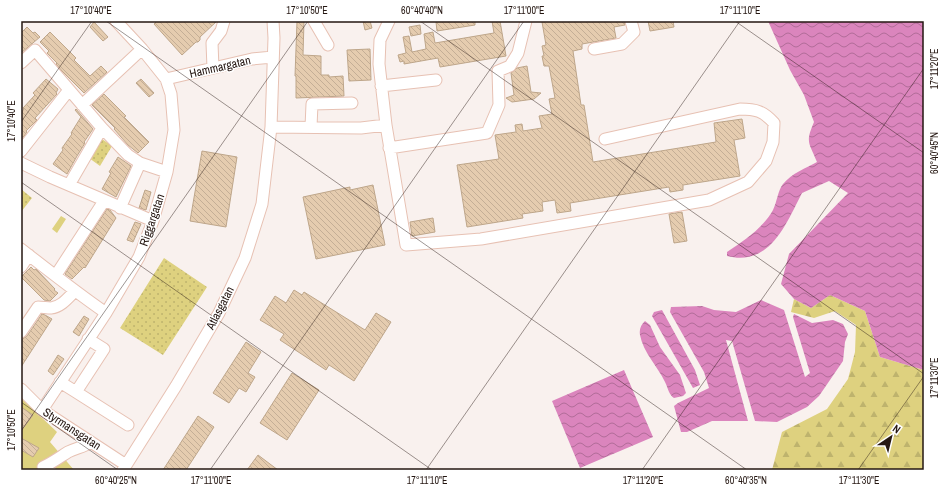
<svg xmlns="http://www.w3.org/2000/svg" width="945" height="491" viewBox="0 0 945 491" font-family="'Archivo Narrow',sans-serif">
  <defs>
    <pattern id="forest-firs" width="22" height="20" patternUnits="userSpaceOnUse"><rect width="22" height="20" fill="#ded17f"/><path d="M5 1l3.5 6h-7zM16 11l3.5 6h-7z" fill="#beb36d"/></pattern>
    <pattern id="park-dots" width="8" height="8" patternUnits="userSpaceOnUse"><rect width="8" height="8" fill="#ded17f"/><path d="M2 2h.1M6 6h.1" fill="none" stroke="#beb36d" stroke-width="1.8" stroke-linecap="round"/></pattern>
    <pattern id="water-waves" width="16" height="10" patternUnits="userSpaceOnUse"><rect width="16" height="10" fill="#db85bd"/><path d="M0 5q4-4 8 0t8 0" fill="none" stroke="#b16c98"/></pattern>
    <pattern id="building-back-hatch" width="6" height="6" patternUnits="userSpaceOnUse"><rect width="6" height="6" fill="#e5ccaf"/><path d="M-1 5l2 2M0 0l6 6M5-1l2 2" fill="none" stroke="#c4ae96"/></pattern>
  </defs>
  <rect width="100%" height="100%" fill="#f9f1ee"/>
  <!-- green -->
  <path fill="#ded17f" d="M61 216 66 219 57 233 52 229Z
    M21 398 57 432 50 442 74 470H21Z"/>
  <!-- forest -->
  <path fill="url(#forest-firs)" d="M830 295 865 311 880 357 924 370V470H772L782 432 827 409 848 379 855 352 856 325 835 311 814 318 791 312 794 299 811 308Z"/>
  <!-- park -->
  <path fill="url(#park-dots)" d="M102 139 112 146 100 166 89 158Z
    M21 189 32 198 21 212Z
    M164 258 207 287 163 355 120 328Z"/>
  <!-- water -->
  <path fill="url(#water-waves)" d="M768 21H924V370L880 357 865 311 830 295 811 308 794 299 781 284 789 254 848 193 829 181 802 193C786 224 770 267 727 256V252C744 241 763 228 773 210 777 202 778 190 783 184 792 173 806 168 817 162 809 142 805 143 814 122L804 95 790 70Z
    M761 300 784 310 805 377 810 373 793 317 794 314 812 323 833 320 843 324 848 334 845 342 843 361 819 396 807 407 777 422 755 421 732 341 726 340 748 421H712L687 432H681L674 406 678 403 709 388 704 372 670 312 671 307 702 306 714 310 736 312Z
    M662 310 695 370 700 385 693 388 652 316 654 312Z
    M645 321 650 325 660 347 680 375 686 393 683 396 674 398C669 395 668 388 665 382 658 367 643 352 640 335 639 329 641 325 645 321Z
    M624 370 653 437 580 468 552 401Z"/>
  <!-- building -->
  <path fill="url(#building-back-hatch)" stroke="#bea68a" d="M157 21H217L200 37V40L198 42H196L182 55 154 24Z
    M297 21H304L303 55 321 56V75H329V77L343 76 344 96 296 98V76H295Z
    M363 21H370L372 28 365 30Z
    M441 21H475V25L437 31 436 22Z
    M492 21H500L506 56 440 67 438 58 404 64V61L400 62 398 55 406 53 403 37 409 36 412 52 426 49 424 34 433 32 435 43 494 33Z
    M548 21H624L625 25 614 27 616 38 582 44V49L573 51 581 105H584L593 162 716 142 714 123 742 119 745 138 734 140 740 176 683 185V190L670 192 669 187 570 203 571 211 557 213 555 200 542 202 543 211 522 214 523 218 467 227 457 165 499 159 495 135 516 132 515 125 522 124 523 131 542 128 539 116 552 114 549 99 555 98 549 66H544L542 56H544L542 46 546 45 542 22Z
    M648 21H673L674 27 650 31Z
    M94 22 108 37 103 41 90 27Z
    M420 25 421 34 411 36 409 27Z
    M27 27 33 33 35 32 40 37 21 53V33Z
    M50 32 76 58 74 60 90 76 101 66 107 72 84 93 62 71 56 64 57 63 47 53 49 51 40 42Z
    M370 49 371 80 349 81 347 50Z
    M527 66 531 92 541 93 534 99 512 102 506 98 514 95 511 73 517 68Z
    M46 79 58 89 56 93 57 94 35 118 37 120 26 131 27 132 21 140V113L24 109 23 108 35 95 33 93Z
    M141 79 154 93 149 97 136 83Z
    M104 94 126 116 124 117 149 142 138 153 128 145 114 129 115 128 92 105Z
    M76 109 93 129 84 142 85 143 77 156 67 174 53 164 63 150 62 148 72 134 71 133 81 117 75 110Z
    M202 151 237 157 226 227 190 221Z
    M118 157 131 166 116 197 102 189 111 173 109 172Z
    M373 185 385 245 316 259 303 197 350 187V190Z
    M145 190 151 192 146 210 139 208Z
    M107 209 110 210 116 218 85 268 84 267 72 279 65 274Z
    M682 212 687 241 674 243 669 214Z
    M433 218 435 232 412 236 410 222Z
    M135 222 141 224 133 242 127 240Z
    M31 267 34 270 36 269 55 289 54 290 58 293 50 301 44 300 21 277Z
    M294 290 302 295 304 292 365 330 376 313 391 322 354 381 329 365 326 370 280 340 284 334 260 320 275 296 286 303Z
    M42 314 45 315 52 319 21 367V340L27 336Z
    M84 316 89 319 79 336 73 332Z
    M246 342 261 352 248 373 255 377 246 392 239 388 229 403 213 393Z
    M58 355 64 359 53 375 48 371Z
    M292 373 319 390 287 440 260 423Z
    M21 407 33 415 21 431Z
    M198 416 214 427 186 470H163Z
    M21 438 39 448 33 457 21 450Z
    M258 455 278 470H247Z"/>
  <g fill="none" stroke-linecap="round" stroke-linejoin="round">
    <!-- minor casing -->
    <g stroke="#e7c1b3" stroke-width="13">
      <path id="minor" d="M314 21 328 45
        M594 49 622 44 634 32 631 21
        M21 63 35 50 102 128 128 155 140 163 167 172
        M213 68 212 43 221 31 224 21
        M166 79 252 59 273 57
        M381 86 436 80
        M82 105 142 49
        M386 125 379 64 380 40 389 21
        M271 127 361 128 386 125 406 245 481 239 709 200 748 182 766 161 773 142 774 123C763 111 756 109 740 109L605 139
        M311 127 312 104 352 103
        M389 148 487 133 499 105 498 71 510 66 518 53 526 21
        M21 151 69 90
        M21 163 50 177 153 221
        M69 185 102 128
        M120 208 140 163
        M21 249C49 271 77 293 106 313
        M21 267 29 255
        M56 275 104 201
        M21 332 38 307C42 307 47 308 51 308 61 307 68 298 75 291
        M60 382 76 392 104 349 88 339
        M21 389 42 410 126 465
        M76 392 128 425
        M42 410 106 313 139 257 153 221 167 172 174 130 171 94 166 79 142 49 116 21
        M50 470 43 467C52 463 60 457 68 452 76 448 84 447 91 442
        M123 470 176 386 219 313 245 258 262 204 271 127 274 38 273 21"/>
    </g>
    <!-- minor -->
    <use href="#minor" stroke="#fff" stroke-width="11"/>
  </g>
  <!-- ticks -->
  <path fill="none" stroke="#251712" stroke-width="1" stroke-opacity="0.45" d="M106 21 747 470M420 21 924 374M735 21 924 153M21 122 92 21M21 182 432 470M21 402 118 470M21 431 308 21M210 470 524 21M426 470 740 21M642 470 924 68M858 470 924 376"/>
  <g text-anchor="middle" stroke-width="3" stroke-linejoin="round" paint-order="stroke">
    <!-- street labels -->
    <g font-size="12" fill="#251712" stroke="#fff">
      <text transform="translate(220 67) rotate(-13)" y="4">Hammargatan</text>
      <text transform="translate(152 220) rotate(-71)" y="4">Riggargatan</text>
      <text transform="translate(220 308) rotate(-63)" y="4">Atlasgatan</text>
      <text transform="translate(72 429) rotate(33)" y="4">Styrmansgatan</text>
    </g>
  </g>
  <!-- border -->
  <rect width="945" height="491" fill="none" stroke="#ffffff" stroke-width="44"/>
  <!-- north arrow -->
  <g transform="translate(891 437) rotate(35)" stroke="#ffffff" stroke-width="3" paint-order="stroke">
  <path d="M0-3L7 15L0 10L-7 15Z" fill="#251712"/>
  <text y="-6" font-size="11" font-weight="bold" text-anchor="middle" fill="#251712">N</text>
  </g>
  <rect x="22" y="22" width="901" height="447" fill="none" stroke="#251712" stroke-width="1.5"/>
  <g font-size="10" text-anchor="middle" fill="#251712">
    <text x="91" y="14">17°10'40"E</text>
    <text x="307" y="14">17°10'50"E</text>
    <text x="422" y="14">60°40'40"N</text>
    <text x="524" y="14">17°11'00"E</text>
    <text x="740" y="14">17°11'10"E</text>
    <text transform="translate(934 69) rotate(-90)" y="4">17°11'20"E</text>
    <text transform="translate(11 121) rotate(-90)" y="4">17°10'40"E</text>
    <text transform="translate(934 153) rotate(-90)" y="4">60°40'45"N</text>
    <text transform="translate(934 378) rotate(-90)" y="4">17°11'30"E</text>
    <text transform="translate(11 430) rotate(-90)" y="4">17°10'50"E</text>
    <text x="116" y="484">60°40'25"N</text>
    <text x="211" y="484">17°11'00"E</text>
    <text x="427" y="484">17°11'10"E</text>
    <text x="643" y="484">17°11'20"E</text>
    <text x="746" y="484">60°40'35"N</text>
    <text x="859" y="484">17°11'30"E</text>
  </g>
</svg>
